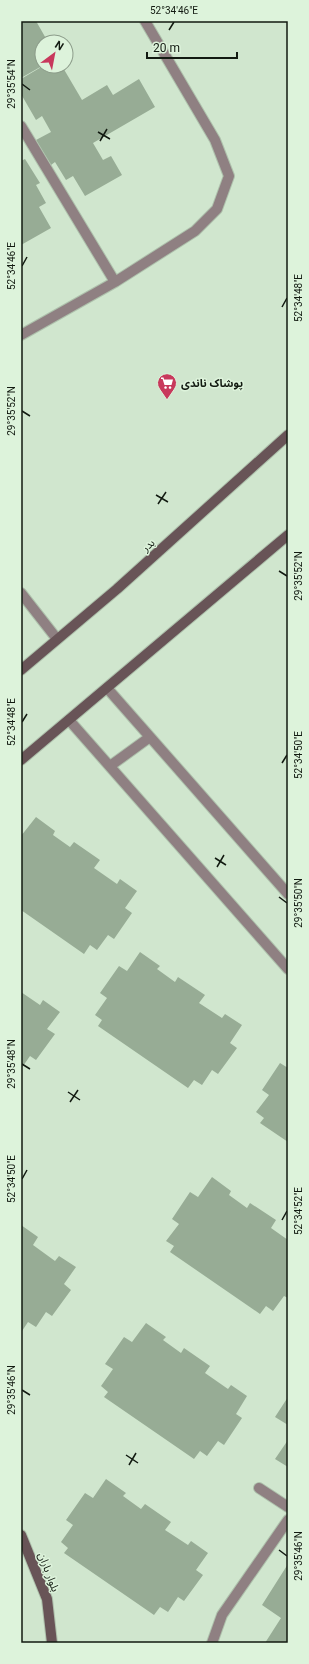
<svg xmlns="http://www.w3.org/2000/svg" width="309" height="1664" viewBox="0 0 309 1664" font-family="Roboto,'Noto Sans Arabic',sans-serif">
  <rect width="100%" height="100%" fill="#d0e6ce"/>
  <!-- building -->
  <path fill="#97ac95" d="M21 21H36L48 42H42V66L21 78Z
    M43 66H62L82 100 107 85 113 95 139 79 155 107 93 143 103 160 111 156 122 175 85 196 73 176 66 180 55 162 51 165 36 140 51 132 42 116 36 120 21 94V79Z
    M25 159 40 183 36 185 46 203 39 207 51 228 21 245V161Z
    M36 817 55 831 53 835 70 847 74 842 100 860 94 868 117 884 120 879 137 891 125 908 132 913 114 939 108 935 97 950 90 945 84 954 21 910V836Z
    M140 952 160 966 157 969 175 982 178 977 205 995 199 1003 222 1018 225 1014 242 1025 230 1043 237 1048 218 1074 212 1070 202 1085 194 1080 188 1088 98 1026 102 1020 95 1015 107 998 100 993 119 966 127 971Z
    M21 992 40 1005 43 1000 60 1012 47 1029 55 1034 36 1060 30 1056 21 1069Z
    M280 1063 288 1068V1142L260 1123 264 1118 256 1112 269 1095 262 1090Z
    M212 1177 231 1191 229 1195 247 1208 250 1203 276 1220 271 1228 288 1240V1298L284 1296 273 1311 266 1306 260 1314 170 1252 174 1246 166 1241 179 1224 172 1219 190 1192 198 1197Z
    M21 1225 38 1237 33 1245 55 1261 59 1256 76 1267 64 1284 71 1290 52 1316 46 1312 36 1327 28 1322 22 1331Z
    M146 1323 166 1337 163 1340 181 1353 184 1348 210 1366 205 1373 228 1389 231 1385 247 1396 236 1414 242 1418 224 1445 218 1441 207 1456 200 1451 194 1459 104 1397 108 1392 101 1386 113 1369 105 1364 124 1337 132 1342Z
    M288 1397V1425L275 1417Z
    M288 1440V1467L275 1459Z
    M106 1479 126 1493 123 1496 141 1509 145 1504 171 1522 165 1530 188 1545 191 1541 208 1553 196 1570 203 1575 184 1601 178 1597 168 1612 160 1607 154 1615 64 1553 68 1548 61 1542 73 1525 66 1520 85 1493 93 1498Z
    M288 1564V1643H265L281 1618 262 1605Z"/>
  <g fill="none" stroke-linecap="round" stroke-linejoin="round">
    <!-- street casing -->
    <g stroke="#aec1ac" stroke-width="12">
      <path id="street" d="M21 126 115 282
        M21 335 115 282 195 231 217 209 229 176 215 140 145 21
        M21 593 57 639
        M107 688 288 894
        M69 720 288 969
        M110 766 150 737
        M259 1488 288 1507
        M212 1643 222 1615 288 1520"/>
    </g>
    <!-- secondary casing -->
    <g stroke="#aec1ac" stroke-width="12">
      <path id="secondary" d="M21 670 117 589 288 435
        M21 760 288 535
        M21 1535 47 1599 52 1643"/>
    </g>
    <!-- street -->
    <use href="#street" stroke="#8f8082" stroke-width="10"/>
    <!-- secondary -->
    <use href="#secondary" stroke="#685457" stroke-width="10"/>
  </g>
  <!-- ticks -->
  <path fill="none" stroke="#121a11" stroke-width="1.5" d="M169 30 174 22M22 84 30 90M98 132 110 139M100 141 107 129M22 266 27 257M282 307 287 298M22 411 30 416M156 495 168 502M158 504 166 492M279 571 287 576M22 722 27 714M282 763 287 755M215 858 226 865M217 867 224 855M279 897 287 903M22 1064 30 1069M68 1092 80 1100M70 1102 78 1090M22 1179 27 1170M282 1220 287 1211M22 1390 30 1395M126 1455 138 1463M129 1465 136 1453M279 1550 287 1556"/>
  <!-- icons -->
  <defs>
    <g id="supermarket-pin" transform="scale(1)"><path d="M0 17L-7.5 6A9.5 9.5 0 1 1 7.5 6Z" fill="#c8395c" stroke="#ddf3db"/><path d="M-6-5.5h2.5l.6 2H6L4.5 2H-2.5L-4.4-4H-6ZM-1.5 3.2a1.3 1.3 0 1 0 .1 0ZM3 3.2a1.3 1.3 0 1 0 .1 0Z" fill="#fff"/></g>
  </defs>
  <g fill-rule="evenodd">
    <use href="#supermarket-pin" x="167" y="383"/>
  </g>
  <g text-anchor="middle" stroke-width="3" stroke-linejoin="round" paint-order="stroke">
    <!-- poi labels -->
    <g font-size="11" font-weight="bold" fill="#121a11" stroke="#ddf3db" text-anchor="start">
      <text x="181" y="387">پوشاک ناندی</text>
    </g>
    <!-- street labels -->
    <g font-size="11" fill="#121a11" stroke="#ddf3db">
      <text transform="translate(148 545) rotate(-42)" y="4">بدر</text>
      <text transform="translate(49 1572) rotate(69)" y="4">بلوار باران</text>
    </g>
  </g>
  <!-- border -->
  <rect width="309" height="1664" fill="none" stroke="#ddf3db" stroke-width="44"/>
  <!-- north arrow -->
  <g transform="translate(54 54) rotate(32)"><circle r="19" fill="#ddf3db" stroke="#8c9c8a"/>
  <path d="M0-3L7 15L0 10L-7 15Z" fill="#c8395c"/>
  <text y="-6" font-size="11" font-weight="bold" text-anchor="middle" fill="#121a11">N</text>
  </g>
  <!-- scale -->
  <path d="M147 52v6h90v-6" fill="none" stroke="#121a11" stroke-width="2"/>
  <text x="153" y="52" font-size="12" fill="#121a11" stroke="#ddf3db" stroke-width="3" paint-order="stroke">20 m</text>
  <rect x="22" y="22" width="265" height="1620" fill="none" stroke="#121a11" stroke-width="1.5"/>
  <g font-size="10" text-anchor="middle" fill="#121a11">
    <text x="174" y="14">52°34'46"E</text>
    <text transform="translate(11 84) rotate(-90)" y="4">29°35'54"N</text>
    <text transform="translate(11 266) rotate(-90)" y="4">52°34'46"E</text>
    <text transform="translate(298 298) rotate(-90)" y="4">52°34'48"E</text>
    <text transform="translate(11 411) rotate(-90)" y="4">29°35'52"N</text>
    <text transform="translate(298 576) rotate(-90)" y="4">29°35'52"N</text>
    <text transform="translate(11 722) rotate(-90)" y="4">52°34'48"E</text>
    <text transform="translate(298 755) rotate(-90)" y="4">52°34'50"E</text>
    <text transform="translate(298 903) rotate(-90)" y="4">29°35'50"N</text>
    <text transform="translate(11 1064) rotate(-90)" y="4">29°35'48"N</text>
    <text transform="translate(11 1179) rotate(-90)" y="4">52°34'50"E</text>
    <text transform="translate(298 1211) rotate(-90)" y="4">52°34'52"E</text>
    <text transform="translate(11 1390) rotate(-90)" y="4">29°35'46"N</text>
    <text transform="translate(298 1556) rotate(-90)" y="4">29°35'46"N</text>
  </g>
</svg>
